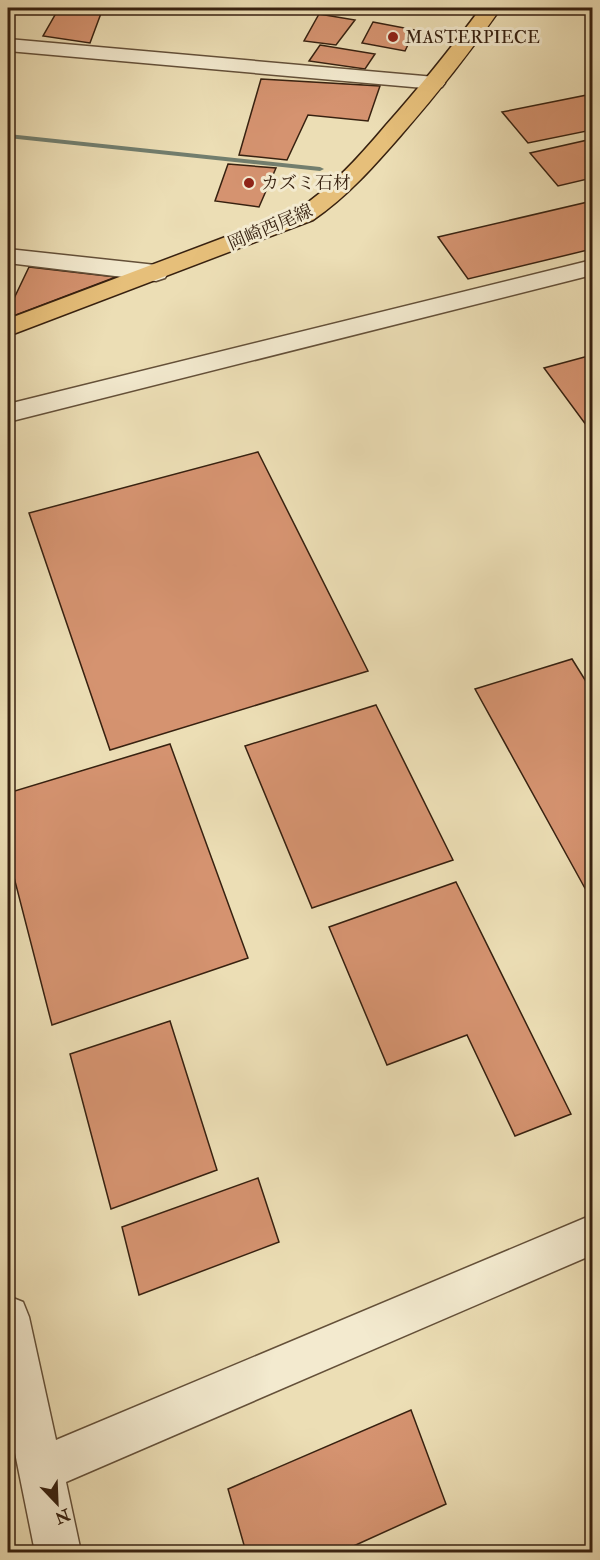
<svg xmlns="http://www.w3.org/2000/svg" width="600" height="1560" viewBox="0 0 600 1560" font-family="'IM FELL Double Pica','Noto Serif JP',serif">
  <rect width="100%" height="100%" fill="#ecdeb5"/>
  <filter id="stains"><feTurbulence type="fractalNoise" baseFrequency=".00333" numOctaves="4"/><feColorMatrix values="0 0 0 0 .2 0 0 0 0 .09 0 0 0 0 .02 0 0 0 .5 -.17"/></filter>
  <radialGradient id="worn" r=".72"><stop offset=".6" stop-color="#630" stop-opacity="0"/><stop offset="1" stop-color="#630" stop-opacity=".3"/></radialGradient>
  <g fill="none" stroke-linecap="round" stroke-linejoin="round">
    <!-- stream -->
    <path fill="#727e6e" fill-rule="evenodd" d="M8 134 320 167 324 169 320 171 8 138Z"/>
  </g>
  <!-- building -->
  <path fill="#d59370" stroke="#372110" stroke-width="1.5" d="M59 8H103L90 43 43 36Z
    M338 8H384L381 14Z
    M319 14 355 20 336 45 304 41Z
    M373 22 415 30 405 51 362 43Z
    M320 45 375 54 365 69 309 61Z
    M261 79 380 86 368 121 308 115 287 160 239 155Z
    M592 94V130L528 143 502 112Z
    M592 139V178L558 186 530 153Z
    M228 164 276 168 259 207 215 201Z
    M592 201V249L468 279 438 237Z
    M29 267 116 277 8 318V311Z
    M592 355V433L544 368Z
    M258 452 368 671 110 750 29 513Z
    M572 659 592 691V901L475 689Z
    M376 705 453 860 312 908 245 746Z
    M170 744 248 958 52 1025 8 854V793Z
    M456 882 571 1114 515 1136 467 1035 387 1065 329 927Z
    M170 1021 217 1170 111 1209 70 1054Z
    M258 1178 279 1242 139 1295 122 1227Z
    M411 1410 446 1504 347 1549 348 1552H246L228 1489Z"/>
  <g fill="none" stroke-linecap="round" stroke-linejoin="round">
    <!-- minor casing -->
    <g stroke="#645039" stroke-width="3">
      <path id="minor" d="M8 39 435 77 442 79 445 83 442 87 435 89 8 51Z
        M8 249 156 265 165 268 168 273 165 278 156 281 8 263Z
        M592 260V275L8 422V404Z
        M592 1215V1255L66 1482 81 1552H35L8 1418V1296L23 1302 29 1317 56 1440Z"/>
    </g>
    <!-- major casing -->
    <g stroke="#372110" stroke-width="3">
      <path id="major" d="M481 8H501C470 52 437 94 402 134 374 166 348 196 313 220L8 336V319L297 210C332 187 359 157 386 125 420 87 451 48 481 8Z"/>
    </g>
    <!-- minor -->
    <use href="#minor" fill="#f3eacf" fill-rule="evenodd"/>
    <!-- major -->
    <use href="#major" fill="#e6bf7a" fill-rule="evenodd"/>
  </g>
  <!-- markers -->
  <g fill="#8f2418" stroke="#f3eacf" stroke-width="2">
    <circle cx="393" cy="37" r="6"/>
    <circle cx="249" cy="183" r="6"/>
  </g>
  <g text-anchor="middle" stroke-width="6" stroke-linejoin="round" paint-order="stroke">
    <!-- far-poi labels -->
    <g font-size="18" fill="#372110" stroke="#f3eacf" text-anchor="start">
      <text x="405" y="43">MASTERPIECE</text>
      <text x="261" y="189">カズミ石材</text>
    </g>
    <!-- far-street labels -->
    <g font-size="18" fill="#372110" stroke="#f3eacf">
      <text transform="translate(270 227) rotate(-23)" y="6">岡崎西尾線</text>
    </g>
  </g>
  <!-- margin -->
  <rect width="600" height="1560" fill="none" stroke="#ecdeb5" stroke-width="30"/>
  <rect x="9" y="9" width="582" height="1542" fill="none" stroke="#372110" stroke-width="3"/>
  <rect x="15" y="15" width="570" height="1530" fill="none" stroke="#372110" stroke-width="1.5"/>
  <!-- north arrow -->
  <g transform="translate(57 1503) rotate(157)" stroke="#f3eacf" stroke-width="4.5" paint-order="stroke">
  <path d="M0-4.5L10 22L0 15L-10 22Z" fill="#372110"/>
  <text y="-9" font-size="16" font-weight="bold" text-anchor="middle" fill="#372110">N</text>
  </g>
  <rect width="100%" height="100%" filter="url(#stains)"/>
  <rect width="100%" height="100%" fill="url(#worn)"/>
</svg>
